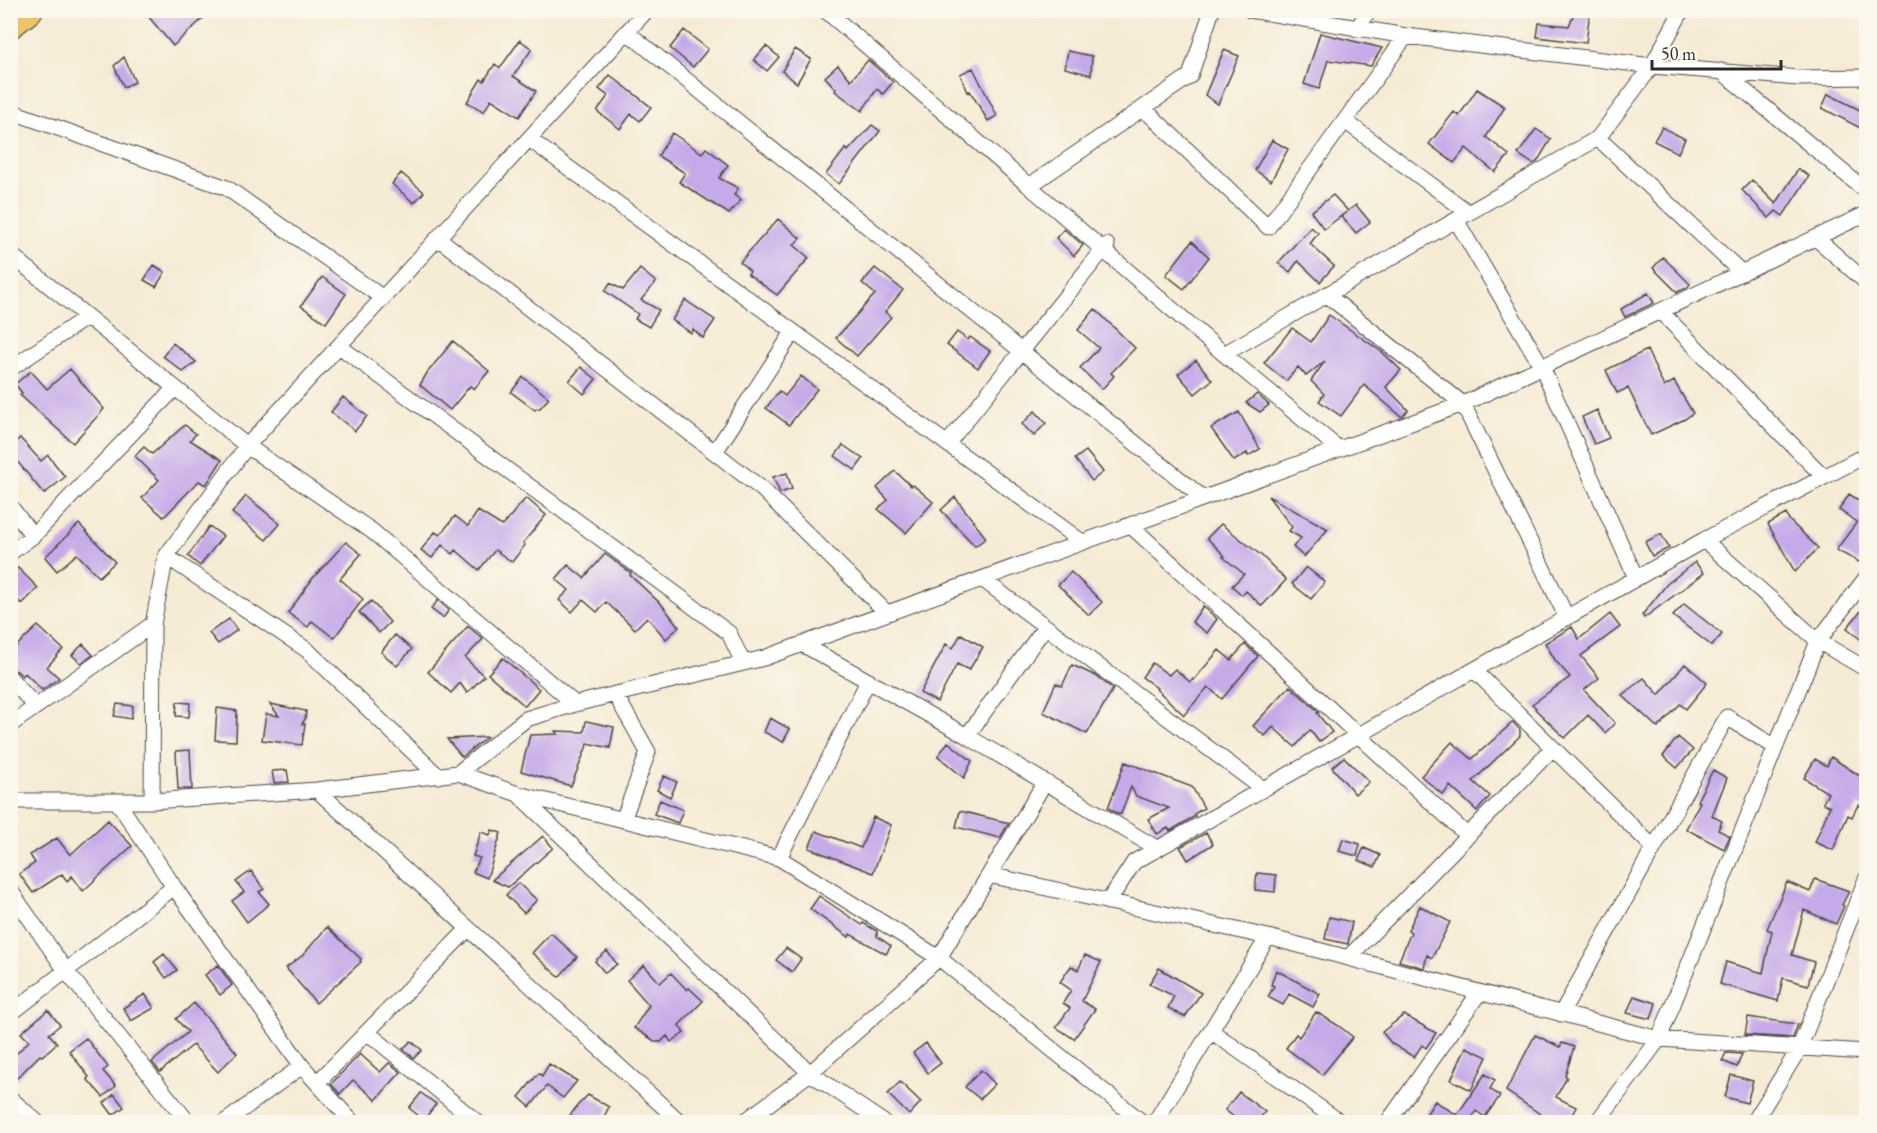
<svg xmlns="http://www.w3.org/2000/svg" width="1877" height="1133" viewBox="0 0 1877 1133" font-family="'EB Garamond',serif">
  <rect width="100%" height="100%" fill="#fbf7ec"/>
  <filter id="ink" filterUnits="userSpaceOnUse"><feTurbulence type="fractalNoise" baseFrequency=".0167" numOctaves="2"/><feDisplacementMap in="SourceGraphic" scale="12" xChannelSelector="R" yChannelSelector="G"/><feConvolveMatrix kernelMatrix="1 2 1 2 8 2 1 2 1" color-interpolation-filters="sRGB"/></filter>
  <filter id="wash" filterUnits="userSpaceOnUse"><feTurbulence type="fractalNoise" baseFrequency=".008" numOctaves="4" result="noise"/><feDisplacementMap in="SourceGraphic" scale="24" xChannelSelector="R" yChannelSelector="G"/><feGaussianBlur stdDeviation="1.35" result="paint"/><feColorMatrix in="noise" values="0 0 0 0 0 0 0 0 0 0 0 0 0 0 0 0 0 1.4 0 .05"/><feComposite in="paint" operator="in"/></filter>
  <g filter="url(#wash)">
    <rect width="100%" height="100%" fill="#f6ebd5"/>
    <g id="blocks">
      <!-- building -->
      <path fill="#c6a9e8" d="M143 10H212L173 46Z
        M1575 10H1590L1586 43 1537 37 1539 23 1569 26Z
        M684 30 708 49 693 67 670 48Z
        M1320 33 1382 48 1371 66 1328 60 1319 89 1304 84Z
        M520 40 532 49 513 76 536 91 519 117 491 99 484 112 467 102 481 79 484 81 495 64 500 68Z
        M766 46 779 57 767 71 754 60Z
        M795 49 811 59 797 83 782 71Z
        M1224 50 1239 56 1218 104 1205 95Z
        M1068 51 1092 56 1091 75 1065 68Z
        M124 57 135 82 124 87 114 66Z
        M868 60 893 82 883 94 877 89 862 111 835 91 836 89 825 77 838 65 851 80Z
        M973 68 997 116 988 121 970 91 968 92 960 74Z
        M610 75 651 107 640 121 631 114 620 129 597 111 608 96 599 89Z
        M1477 89 1505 107 1486 137 1509 155 1495 172 1466 148 1454 163 1429 144 1454 112 1459 116Z
        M1828 94 1866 113V131L1822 108Z
        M872 125 880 131 839 184 826 174 846 148 848 151Z
        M1662 127 1685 139 1678 153 1654 141Z
        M1536 129 1551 139 1537 162 1533 164 1518 154Z
        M672 133 702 153 706 148 728 165 719 178 738 188 734 195 741 200 729 214 679 182 685 173 658 156Z
        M1272 140 1288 149 1271 181 1255 170Z
        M1798 169 1809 176 1783 216 1776 211 1769 218 1742 190 1752 180 1776 204Z
        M401 173 424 192 414 203 392 184Z
        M1333 195 1348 211 1324 229 1311 212Z
        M1356 205 1370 222 1356 233 1341 216Z
        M778 219 800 238 794 245 809 258 777 295 748 274 750 271 740 262Z
        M1311 227 1318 233 1310 244 1334 266 1320 282 1298 261 1290 272 1278 263Z
        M1064 229 1083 245 1074 256 1056 238Z
        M1192 241 1209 257 1184 289 1166 275Z
        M1663 257 1690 284 1687 288 1677 292 1653 268Z
        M154 265 165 272 156 287 144 280Z
        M875 268 903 290 885 312 891 317 857 356 836 338 875 294 862 283Z
        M640 269 656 282 641 300 659 310 649 327 635 319 638 314 605 291 610 283 623 290Z
        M322 277 346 294 326 323 301 306Z
        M1648 293 1654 303 1625 317 1621 309Z
        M685 300 715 320 703 338 693 329 691 333 672 320Z
        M1095 309 1135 348 1111 373 1114 376 1102 389 1080 368 1099 348 1078 330Z
        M1329 315 1382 352 1401 370 1386 387 1408 410 1403 416H1401L1364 385 1341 416 1319 401 1324 394 1311 381 1325 361 1306 376 1298 367 1286 381 1264 363 1292 328 1311 342Z
        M957 332 968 340 970 337 990 351 978 368 947 345Z
        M453 341 489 371 474 389 470 386 450 410 420 385 427 373Z
        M173 343 196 362 183 372 163 356Z
        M1647 350 1664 387 1674 381 1693 413 1685 419 1651 435 1628 388 1617 393 1606 370Z
        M1196 360 1212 380 1195 394 1178 374Z
        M581 367 596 379 584 394 569 381Z
        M70 369 104 409 73 443 20 395 22 393 15 384 31 371 47 389Z
        M801 376 817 389 789 425 766 408 779 391 785 396Z
        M523 377 549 398 539 409 537 408 535 410 511 392Z
        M1257 394 1269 405 1260 412 1246 403Z
        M343 397 367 416 355 431 331 412Z
        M1597 410 1609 438 1594 444 1582 417Z
        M1035 411 1046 423 1034 436 1022 424Z
        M1239 412 1260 449 1248 456 1247 453 1234 461 1211 428Z
        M185 425 196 434 190 440 222 460 206 485 199 481 164 517 142 498 159 480 135 456 144 447 152 454Z
        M20 438 41 461 48 455 65 477 44 494 17 461 10 467V447Z
        M843 445 863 459 855 470 835 456Z
        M1086 451 1103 472 1092 481 1075 459Z
        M895 471 911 486 913 485 933 502 906 533 878 509 888 500 877 488Z
        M787 473 792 489 780 493 773 477Z
        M1849 494 1866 505V552L1861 563 1836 550 1857 522 1839 510Z
        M246 496 280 524 266 540 232 513Z
        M1268 496 1328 529 1304 557 1293 547 1301 538 1289 531 1292 527Z
        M955 497 986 538 975 546 941 510Z
        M526 498 546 515 523 543 525 545 512 562 495 550 479 570 456 550 453 554 442 545 432 558 421 550 435 532 440 535 455 516 468 526 478 511 502 526Z
        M1786 514 1790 521 1818 548 1795 572 1768 524Z
        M79 524 115 562 99 577 77 554 57 571 45 557Z
        M1221 524 1262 556 1286 580 1262 606 1246 591 1242 595 1232 586 1244 574 1223 557 1225 556 1207 538Z
        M209 526 223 536 200 566 188 556Z
        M1661 534 1669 548 1652 556 1645 542Z
        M346 542 361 554 340 579 363 599 334 638 312 621 308 627 288 613 313 578Z
        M605 554 631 573 630 575 662 605 679 627 666 639 647 617 635 629 606 602 597 612 583 600 572 612 559 600 569 590 556 579 568 565 584 578Z
        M1695 562 1704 573 1644 618 1642 615 1667 584Z
        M1306 567 1325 582 1311 599 1292 584Z
        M18 568 38 588 22 604 10 593V575Z
        M1071 572 1102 602 1089 615 1058 585Z
        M438 600 449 610 443 618 431 609Z
        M371 601 390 622 379 633 359 612Z
        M1684 604 1722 634 1712 646 1673 616Z
        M1866 605V644L1847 628Z
        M1203 606 1217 619 1207 633 1192 622Z
        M1610 614 1620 627 1581 656 1599 678 1584 690 1615 723 1605 733 1588 715 1565 738 1535 709 1536 708 1532 704 1570 677 1555 660 1545 643 1572 627 1579 639Z
        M229 619 237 630 218 644 209 633Z
        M38 626 63 649 47 667 59 678 42 690 25 673 22 676 17 671 10 669V652Z
        M468 626 483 639 465 658 484 676 467 693 460 683 451 693 428 672Z
        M961 634 983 647 969 670 957 664 937 702 920 693 946 644 953 648Z
        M395 635 412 649 397 666 381 652Z
        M83 644 93 655 81 663 72 655Z
        M1245 644 1258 656 1222 699 1208 687 1184 715 1156 689 1157 688 1142 677 1152 663 1169 675 1175 669 1190 682 1193 679 1194 680 1219 650 1231 660Z
        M503 658 539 689 525 706 488 674Z
        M1685 664 1707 683 1686 709 1680 704 1658 728 1622 695 1644 678 1659 695Z
        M1072 665 1096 676 1113 689 1087 734 1043 712 1056 683 1062 686Z
        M1290 686 1319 712 1317 713 1332 732 1319 742 1310 730 1295 747 1273 727 1265 736 1253 726Z
        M177 702 190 703 189 717 176 716Z
        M117 704 133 706 131 719 114 716Z
        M270 704 306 711 305 719 302 724H305L302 745 262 740 266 714 279 716Z
        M217 708 237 711 236 741 215 740Z
        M770 718 790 729 783 742 764 732Z
        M586 721 614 727 610 748 588 743 571 786 521 771 530 735 558 734 555 731 584 732Z
        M1513 722 1520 730V736L1473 781 1490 796 1477 811 1450 786 1443 795 1421 776 1452 742 1472 759Z
        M487 737 462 757 447 739Z
        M1678 737 1693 750 1677 768 1663 756Z
        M948 742 972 761 964 778 938 756Z
        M190 750 192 789H178L176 751Z
        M1344 757 1369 782 1355 794 1332 767Z
        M1831 757 1866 780V809L1858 805 1852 817 1848 815 1833 850 1815 842 1830 806 1823 803 1828 793 1804 778 1815 759 1827 766Z
        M1125 762 1192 787 1204 808 1194 814 1195 816 1170 831 1168 828 1157 834 1148 819 1169 808 1136 796 1131 787 1121 814H1118L1108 808Z
        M287 770 289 782 274 783 272 771Z
        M1713 770 1727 778 1712 816 1722 821 1718 830 1730 836 1724 849 1686 829 1700 802 1697 801Z
        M664 776 677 782 670 797 657 790Z
        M660 800 683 810 678 823 654 814Z
        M960 811 1009 823 1000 838 956 827Z
        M873 817 891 825 873 873 809 848 816 831 861 848Z
        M108 820 132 846 83 891 72 876 67 881 62 874 33 893 19 874 35 863 30 855 57 838 70 855Z
        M492 830 501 833 487 878 473 872 480 858 473 856 481 832 490 835Z
        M1206 833 1213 844 1188 860 1180 847Z
        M543 836 553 848 508 887 492 880Z
        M1343 839 1360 844 1357 856 1339 851Z
        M1364 848 1380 855 1375 867 1358 860Z
        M251 871 264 889 259 892 269 904 247 922 232 901 244 892 236 882Z
        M1257 873 1276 875 1275 892 1255 890Z
        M1815 879 1849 891 1842 905 1844 906 1836 924 1804 910 1792 955 1814 962 1808 985 1783 978 1778 1001 1720 984 1726 962 1763 973 1772 931 1767 929 1787 882 1810 892Z
        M518 883 537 900 524 913 506 895Z
        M819 896 862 925 863 923 877 931V936L891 946 886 954 850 934 849 937 810 909Z
        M1420 906 1450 922 1432 958 1427 955 1424 968 1399 961 1411 932 1408 930Z
        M1329 917 1352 922 1348 944 1325 939Z
        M327 927 361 959 360 961 361 962 316 1003 286 968 303 955Z
        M551 933 577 957 559 977 532 953Z
        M786 948 801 959 792 972 776 960Z
        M607 951 617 964 605 973 595 961Z
        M164 954 177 970 166 978 154 962Z
        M1085 955 1101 962 1082 1001 1095 1009 1074 1039 1056 1027 1070 1008 1063 1003 1071 990 1060 982 1071 966 1078 970Z
        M218 965 232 985 220 995 205 975Z
        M644 965 660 983 671 973 687 990 689 988 703 1001 679 1025 684 1033 671 1042 667 1036 661 1042H656L634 1028 649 1005 627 980Z
        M1159 968 1201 993 1185 1017 1168 1008 1174 996 1149 984Z
        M1276 970 1320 994 1313 1007 1289 994 1283 1005 1268 997 1274 986 1271 985Z
        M145 994 154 1008 131 1021 123 1008Z
        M1634 996 1656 1003 1651 1019 1627 1013Z
        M194 1003 237 1053 218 1072 193 1045 160 1072 152 1062 188 1032 176 1019Z
        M48 1010 60 1025 49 1034 57 1043 42 1056 40 1055 10 1085V1060L29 1041 21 1033Z
        M1316 1012 1339 1026 1353 1037 1322 1075 1286 1048 1296 1034 1299 1037Z
        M1404 1015 1436 1033 1426 1048 1422 1045 1414 1057 1392 1044 1382 1032Z
        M1748 1017 1768 1020 1798 1024 1793 1038 1745 1035Z
        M1535 1035 1560 1047 1562 1043 1574 1047 1565 1076 1567 1077 1556 1097 1576 1107 1568 1122H1552L1506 1091Z
        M86 1038 108 1067 103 1071 116 1086 103 1097 87 1079 89 1077 69 1051Z
        M411 1041 422 1050 414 1058 403 1049Z
        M926 1043 941 1063 928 1073 913 1053Z
        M1466 1047 1487 1057 1471 1090 1451 1080Z
        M1726 1053 1742 1054 1737 1067 1722 1061Z
        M360 1054 380 1072 389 1063 401 1072 376 1100 353 1080 340 1094 331 1084Z
        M549 1064 577 1081 563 1098 547 1086 530 1107 519 1097 539 1073 542 1076Z
        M981 1070 995 1084 980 1099 965 1087Z
        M1485 1074 1495 1080 1490 1089 1500 1096 1485 1117 1476 1111 1470 1122H1421L1435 1101 1457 1115Z
        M1731 1075 1753 1081 1747 1103 1725 1097Z
        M900 1082 921 1102 909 1115 888 1094Z
        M1239 1092 1265 1112 1257 1122H1240L1225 1110Z
        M421 1093 436 1104 424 1120 409 1108Z
        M114 1094 124 1107 113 1115 104 1103Z
        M588 1095 609 1107 601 1122H565L578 1105Z"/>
    </g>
  </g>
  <g filter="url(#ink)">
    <use href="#blocks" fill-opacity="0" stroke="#494844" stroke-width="1.5"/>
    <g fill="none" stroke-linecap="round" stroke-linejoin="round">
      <!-- street casing -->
      <g stroke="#494844" stroke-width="17">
        <path id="street" d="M825 10 1224 354 1339 449
          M1250 10 1406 36 1652 66 1798 78 1866 77
          M1357 29 1369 10
          M627 32 1203 498
          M1721 71 1866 191
          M1143 108 1268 227 1406 36
          M10 111 227 188 383 298
          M1345 121 1469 213
          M1598 138 1742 273
          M529 139 1082 542
          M1029 186 1190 76 1212 10
          M1456 220 1542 367 1636 578
          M438 238 762 489 887 613
          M1816 238 1866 282
          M10 254 247 446 372 531 575 704
          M1327 295 1463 404 1567 618
          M1660 311 1824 477
          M339 346 729 633 743 663
          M1224 354 1598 138 1652 66 1682 10
          M10 369 87 317
          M947 444 1107 245
          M715 452 793 332
          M10 506 33 536
          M1130 525 1468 836
          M1704 540 1818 641 1866 669
          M10 553 33 536 175 388
          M166 556 307 650 438 776
          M982 579 1263 789
          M802 644 967 736 1158 849
          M1474 670 1654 848
          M10 678 36 707
          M615 694 648 752 623 820
          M10 725 153 624
          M967 736 1045 627
          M458 773 526 719 575 704 764 658 1463 404 1866 214
          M317 790 680 1122
          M520 796 810 1073 883 1122
          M10 801H152L317 790 458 773 518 794 779 858 939 958 1142 1122
          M117 801 174 887 302 1066 352 1122
          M152 801 153 624 166 556 247 446 647 10
          M779 858 868 681
          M989 875 1268 937 1659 1039 1866 1052
          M10 890 66 971 188 1122
          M1108 902 1134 862 1704 540 1866 455
          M1348 958 1553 748
          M10 1014 174 887
          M1561 1014 1727 717 1775 747
          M1211 1031 1340 1122
          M367 1032 477 1122
          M317 1083 468 929
          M10 1098 37 1122
          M225 1122 302 1066
          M744 1122 810 1073 939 958 1045 782
          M1155 1122 1268 937
          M1388 1122 1479 993
          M1597 1122 1659 1039 1818 641 1866 578
          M1754 1122 1799 1049 1866 879"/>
      </g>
      <!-- highway casing -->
      <g stroke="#494844" stroke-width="29">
        <path id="highway" d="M10 25 29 10"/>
      </g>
      <!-- street -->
      <use href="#street" stroke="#fff" stroke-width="15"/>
      <!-- highway -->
      <use href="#highway" stroke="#ebc669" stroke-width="27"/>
    </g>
  </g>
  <!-- margin -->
  <rect width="1877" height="1133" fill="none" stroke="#fbf7ec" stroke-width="36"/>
  <!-- scale -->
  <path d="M1652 60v9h129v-9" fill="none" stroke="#2b2b2b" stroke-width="3"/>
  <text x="1661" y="60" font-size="18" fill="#2b2b2b" stroke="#fbf7ec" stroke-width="4.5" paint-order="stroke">50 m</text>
</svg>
